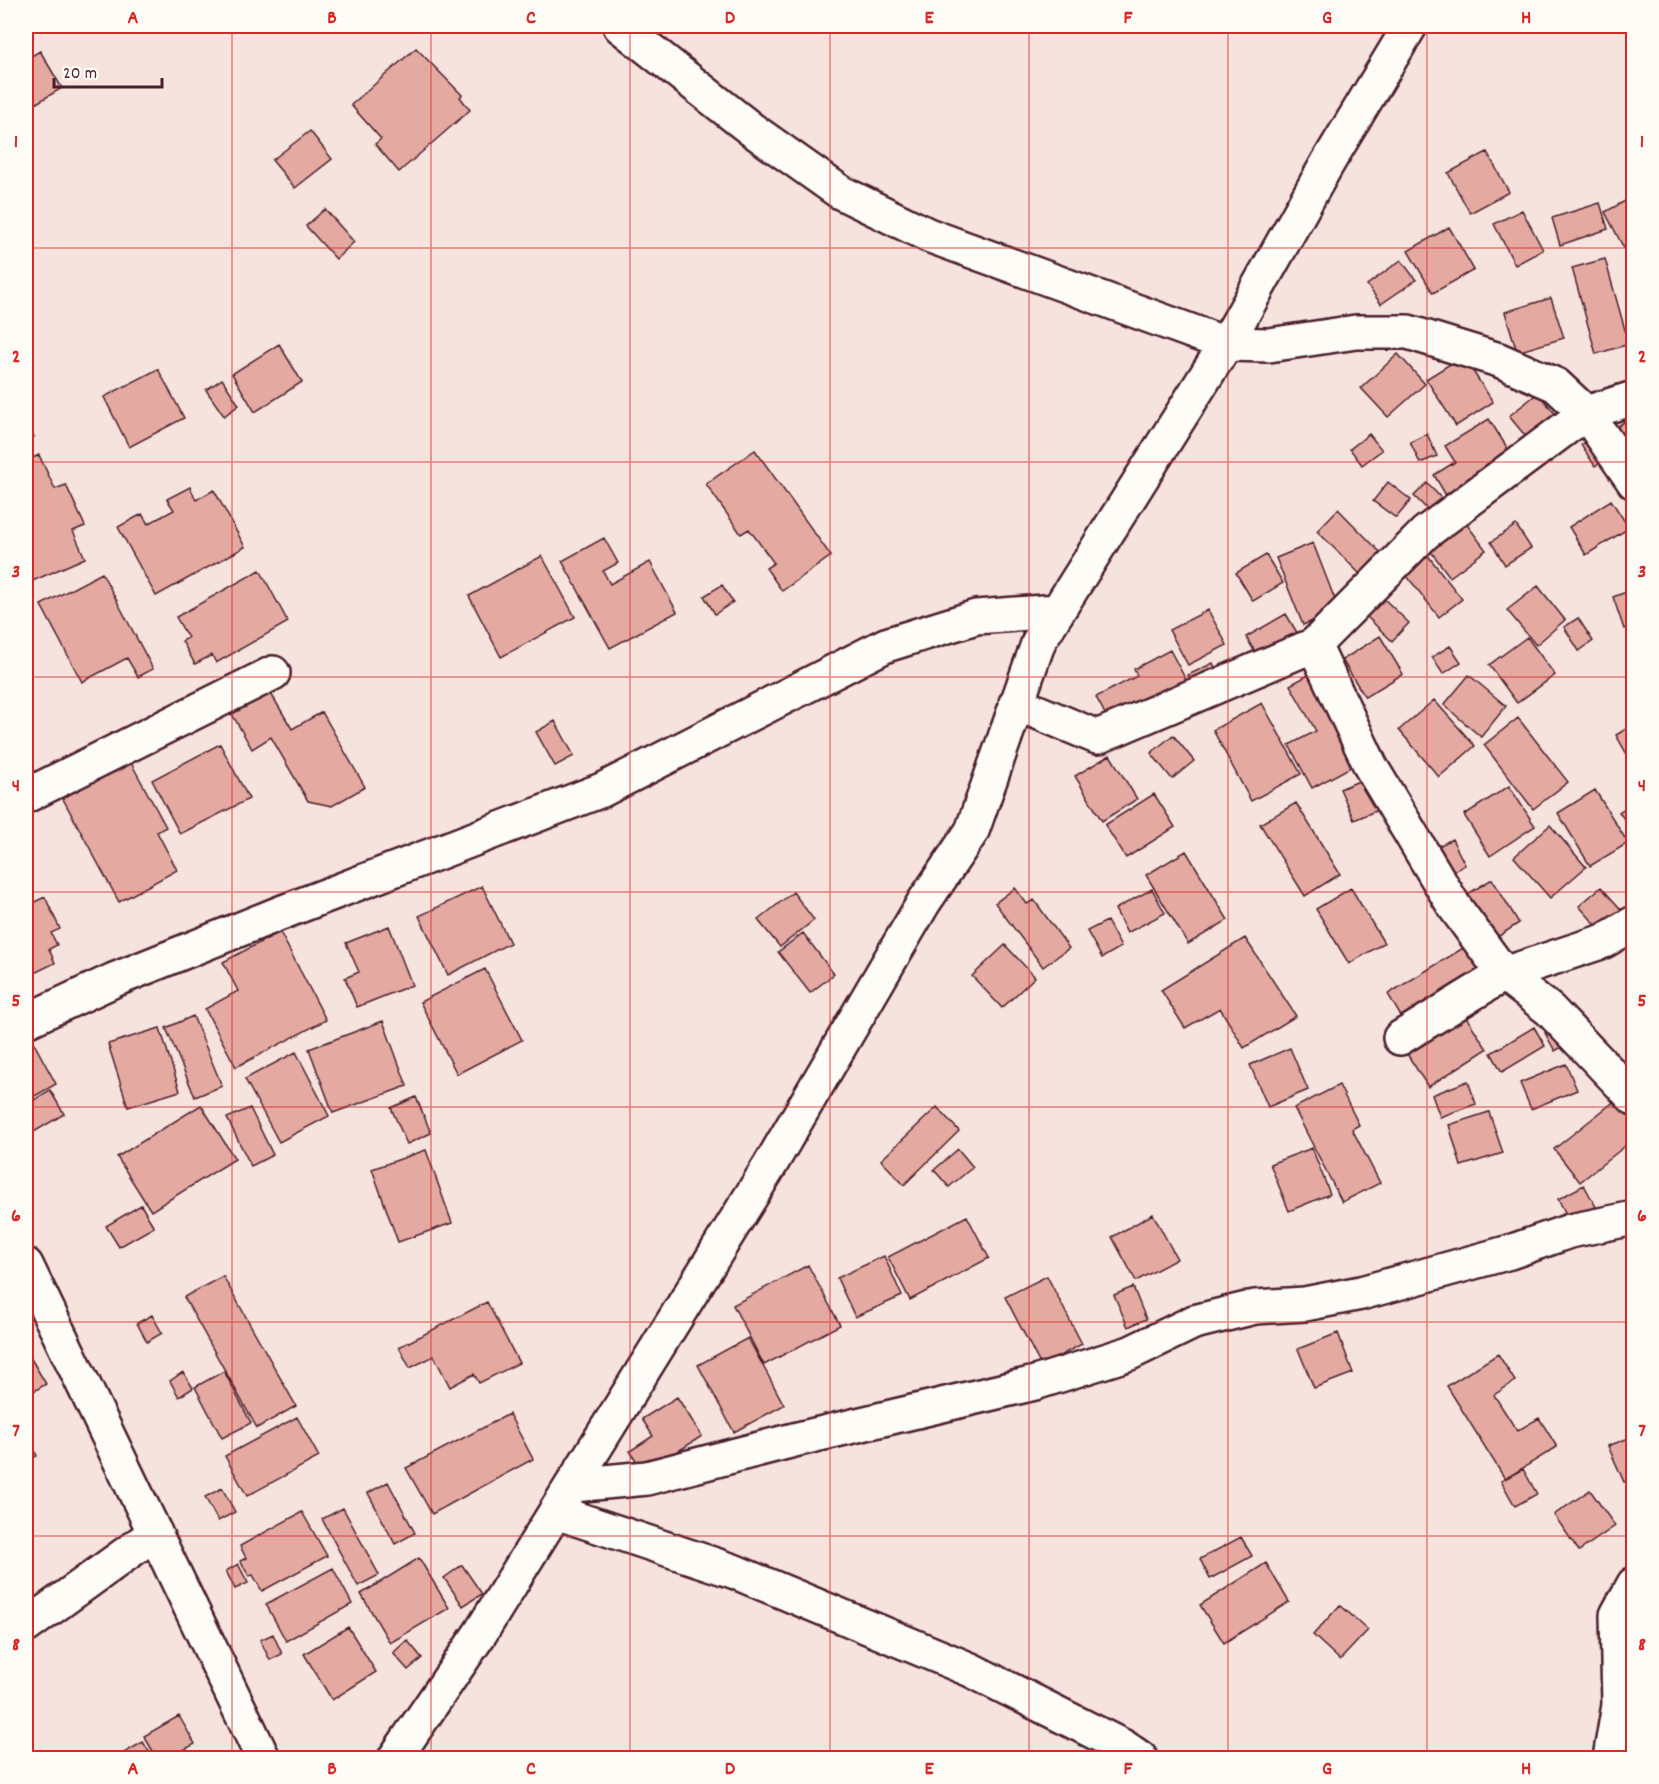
<svg xmlns="http://www.w3.org/2000/svg" width="1659" height="1784" viewBox="0 0 1659 1784" font-family="Dekko,sans-serif">
  <rect width="100%" height="100%" fill="#f6e3de"/>
  <filter id="ink" filterUnits="userSpaceOnUse"><feTurbulence type="fractalNoise" baseFrequency=".0167" numOctaves="2"/><feDisplacementMap in="SourceGraphic" scale="12" xChannelSelector="R" yChannelSelector="G"/><feConvolveMatrix kernelMatrix="1 2 1 2 8 2 1 2 1" color-interpolation-filters="sRGB"/></filter>
  <g filter="url(#ink)">
    <!-- building -->
    <path fill="#e4aaa2" stroke="#4a1f2b" stroke-width="1.5" d="M416 48 462 95 460 97 470 110 399 172 375 144 381 139 351 105Z
      M40 51 62 88 30 107 26 100V59Z
      M310 131 332 159 295 188 272 160Z
      M1487 152 1509 192 1470 213 1448 173Z
      M1634 196V253L1628 256 1605 212Z
      M1600 203 1608 229 1560 245 1552 218Z
      M325 209 354 242 336 259 306 226Z
      M1522 210 1543 250 1515 265 1494 224Z
      M1449 227 1474 270 1433 293 1408 251Z
      M1605 259 1629 344 1596 354 1572 268Z
      M1401 260 1416 280 1381 304 1367 285Z
      M1551 298 1564 338 1517 352 1505 312Z
      M279 344 302 382 255 412 232 374Z
      M1398 354 1425 384 1388 417 1361 388Z
      M1463 356 1493 402 1456 426 1426 379Z
      M158 369 184 418 129 447 104 397Z
      M222 379 239 405 224 416 206 390Z
      M1538 393 1561 421 1532 444 1509 416Z
      M1634 416V453L1613 429Z
      M26 418 34 437 26 441Z
      M1489 419 1513 457 1447 497 1434 475 1455 462 1445 446Z
      M1369 434 1382 450 1362 465 1350 449Z
      M1427 434 1437 456 1420 463 1410 442Z
      M1596 435 1610 456 1595 466 1581 445Z
      M755 450 831 556 782 591 766 568 774 563 749 529 741 534 706 484Z
      M39 455 55 489 66 485 85 526 73 531 85 558 28 583 26 576V461Z
      M1388 482 1411 500 1396 518 1373 501Z
      M1427 483 1443 500 1430 512 1414 496Z
      M190 487 196 500 214 490 245 547 156 596 118 527 142 514 148 524 174 510 167 499Z
      M1611 500 1629 528 1586 555 1569 527Z
      M1338 509 1384 556 1363 577 1317 531Z
      M1459 514 1486 550 1450 577 1423 541Z
      M1516 525 1531 548 1505 565 1491 542Z
      M1634 530V545L1626 535Z
      M604 538 618 563 603 571 610 584 650 562 677 612 610 648 562 561Z
      M1313 543 1339 610 1303 625 1276 558Z
      M1422 548 1462 599 1439 617 1399 566Z
      M1266 555 1283 583 1253 601 1236 573Z
      M542 556 575 617 501 657 469 596Z
      M260 570 288 622 216 663 212 655 195 664 182 641 188 638 176 617Z
      M102 573 153 669 138 677 127 658 82 682 41 605Z
      M722 585 733 602 715 614 704 596Z
      M1538 586 1565 620 1536 645 1507 610Z
      M1634 589V626L1624 629 1613 597Z
      M1381 596 1409 623 1392 641 1364 614Z
      M1208 610 1227 645 1188 665 1169 630Z
      M1286 614 1302 641 1263 665 1246 637Z
      M1578 618 1593 641 1579 651 1564 627Z
      M1380 636 1403 674 1365 697 1342 660Z
      M1527 637 1555 675 1517 703 1489 665Z
      M1450 646 1461 662 1443 674 1432 657Z
      M1170 650 1187 682 1110 723 1096 697 1137 676 1134 669Z
      M1213 663 1220 678 1196 690 1188 675Z
      M1314 672 1362 761 1312 788 1289 745 1316 731 1290 685Z
      M1469 675 1506 706 1481 737 1444 705Z
      M270 692 292 729 322 712 365 787 332 806 308 801 271 737 252 749 232 714Z
      M1434 700 1475 746 1439 777 1399 730Z
      M1262 703 1301 774 1251 801 1213 730Z
      M1518 718 1568 782 1533 809 1484 745Z
      M555 721 574 756 555 766 536 732Z
      M1634 724V762L1632 763 1616 735Z
      M1173 735 1194 761 1172 779 1151 753Z
      M220 744 249 799 180 834 152 780Z
      M1110 755 1137 799 1102 821 1075 776Z
      M130 761 166 827 157 832 177 870 119 902 62 797Z
      M1366 778 1380 809 1354 820 1340 789Z
      M1509 786 1535 826 1490 856 1464 815Z
      M1595 790 1628 843 1590 866 1558 813Z
      M1154 794 1175 827 1126 858 1105 825Z
      M1634 802V833L1619 812Z
      M1296 803 1340 874 1305 896 1260 824Z
      M1550 825 1586 867 1550 898 1514 857Z
      M1452 839 1465 865 1448 874 1435 848Z
      M1186 851 1228 920 1188 944 1146 875Z
      M1492 879 1519 923 1490 942 1463 897Z
      M482 886 510 943 448 975 419 916Z
      M1601 887 1626 915 1604 934 1579 906Z
      M1015 888 1027 904 1034 900 1069 948 1043 967 995 903Z
      M1351 888 1384 943 1349 964 1316 909Z
      M1152 889 1165 913 1127 933 1115 909Z
      M793 892 814 920 780 947 758 920Z
      M45 897 60 929 51 933 57 945 49 949 55 963 26 977V906Z
      M1107 921 1121 947 1102 958 1087 931Z
      M389 926 412 985 357 1007 345 978 359 972 346 943Z
      M280 932 326 1020 236 1067 205 1009 238 991 223 962Z
      M803 933 834 974 810 993 778 952Z
      M1245 938 1296 1016 1244 1048 1220 1008 1185 1028 1161 990Z
      M1473 942 1493 974 1407 1027 1388 994Z
      M1005 945 1035 977 1002 1008 972 976Z
      M485 969 522 1040 457 1074 420 1002Z
      M1461 1009 1487 1049 1428 1087 1402 1046Z
      M193 1016 222 1086 195 1097 166 1028Z
      M383 1021 407 1086 333 1113 309 1049Z
      M1558 1025 1569 1043 1555 1051 1545 1033Z
      M1534 1027 1545 1046 1502 1072 1491 1053Z
      M160 1028 180 1091 128 1107 108 1044Z
      M30 1036 56 1084 26 1101V1038Z
      M1290 1048 1308 1090 1268 1107 1250 1065Z
      M296 1052 329 1116 279 1142 245 1079Z
      M1566 1064 1577 1090 1531 1109 1520 1083Z
      M1468 1081 1476 1104 1440 1117 1432 1095Z
      M1339 1085 1359 1125 1352 1129 1380 1183 1342 1202 1294 1108Z
      M50 1090 64 1114 34 1132 26 1118V1105Z
      M416 1097 431 1133 407 1144 391 1108Z
      M1616 1100 1634 1122V1139L1580 1182 1554 1149Z
      M201 1105 235 1159 151 1211 117 1157Z
      M937 1107 959 1131 904 1185 881 1160Z
      M250 1108 273 1155 251 1166 227 1118Z
      M1489 1112 1503 1153 1461 1166 1449 1125Z
      M1312 1148 1330 1194 1289 1211 1270 1164Z
      M958 1149 973 1167 949 1187 934 1170Z
      M426 1150 452 1223 398 1242 372 1169Z
      M1584 1185 1596 1207 1570 1221 1558 1199Z
      M141 1205 154 1227 119 1247 106 1226Z
      M1153 1214 1177 1259 1136 1281 1112 1237Z
      M967 1216 989 1258 910 1300 888 1257Z
      M884 1256 902 1296 855 1317 837 1278Z
      M808 1265 840 1325 764 1365 733 1305Z
      M223 1276 296 1406 257 1428 184 1297Z
      M1047 1276 1082 1344 1041 1366 1005 1297Z
      M1133 1287 1146 1319 1128 1327 1114 1295Z
      M487 1302 519 1363 479 1383 474 1374 450 1387 434 1356 410 1368 399 1347Z
      M152 1315 162 1333 147 1342 137 1323Z
      M1338 1333 1353 1373 1314 1388 1298 1349Z
      M748 1338 784 1405 734 1432 698 1365Z
      M1498 1354 1515 1381 1494 1395 1517 1431 1539 1418 1557 1447 1505 1479 1447 1386Z
      M30 1357 46 1384 26 1396V1359Z
      M224 1371 251 1423 222 1438 195 1387Z
      M183 1372 193 1388 179 1397 170 1381Z
      M677 1397 702 1436 644 1473 630 1451 653 1436 642 1419Z
      M509 1414 533 1459 432 1514 406 1468Z
      M297 1417 319 1457 247 1496 225 1456Z
      M28 1436 37 1456 26 1461V1437Z
      M1634 1436V1478L1624 1482 1608 1446Z
      M1523 1469 1537 1494 1515 1506 1501 1481Z
      M388 1482 415 1533 395 1544 368 1493Z
      M222 1488 235 1512 218 1521 205 1497Z
      M1590 1490 1615 1526 1579 1551 1554 1515Z
      M343 1508 379 1575 358 1586 322 1519Z
      M302 1512 327 1556 262 1591 253 1575 249 1576 240 1561 246 1558 240 1546Z
      M1241 1537 1252 1556 1210 1579 1200 1559Z
      M419 1558 449 1608 390 1643 361 1594Z
      M1266 1563 1289 1602 1224 1643 1200 1605Z
      M238 1564 248 1583 235 1589 226 1571Z
      M462 1565 482 1594 463 1606 444 1578Z
      M333 1568 352 1604 286 1641 266 1604Z
      M1340 1605 1368 1630 1340 1660 1313 1635Z
      M348 1627 376 1672 332 1700 304 1654Z
      M273 1634 282 1654 270 1660 260 1640Z
      M407 1640 422 1658 408 1670 393 1653Z
      M179 1716 195 1744 168 1758H157L144 1736Z
      M143 1742 153 1758H115Z"/>
    <g fill="none" stroke-linecap="round" stroke-linejoin="round">
      <!-- minor casing -->
      <g stroke="#4a1f2b" stroke-width="38">
        <path id="minor" d="M1314 645 1371 767 1454 906 1504 974 1550 1010 1634 1098
          M1016 703 1097 737 1314 645 1425 533 1586 413 1634 398
          M26 796 273 673
          M26 1021 114 980 278 914 602 790 886 645 976 617 1057 611
          M1400 1038 1504 974 1604 941 1634 923
          M573 1485 647 1478 794 1440 1035 1383 1130 1353 1194 1322 1255 1307 1305 1304 1361 1293 1510 1252 1570 1231 1634 1218
          M556 1512 733 1571 971 1670 1124 1747 1140 1758
          M26 1626 155 1533
          M395 1758 481 1632 769 1167 924 902 972 831 1039 641 1226 344 1327 164 1410 26
          M1610 1758 1619 1705 1617 1615 1634 1584"/>
      </g>
      <!-- tertiary casing -->
      <g stroke="#4a1f2b" stroke-width="38">
        <path id="tertiary" d="M620 26 751 129 840 192 928 235 1226 344 1269 345 1356 332H1408L1499 360 1556 385 1586 413 1634 482
          M26 1265 263 1758"/>
      </g>
      <!-- minor -->
      <use href="#minor" stroke="#fdfcf7" stroke-width="33"/>
      <!-- tertiary -->
      <use href="#tertiary" stroke="#fdfcf7" stroke-width="33"/>
    </g>
  </g>
  <!-- grid -->
  <path fill="none" stroke="#d62828" stroke-width="1.5" stroke-opacity="0.55" d="M232 26V1758M431 26V1758M630 26V1758M830 26V1758M1029 26V1758M1228 26V1758M1427 26V1758M26 248H1634M26 462H1634M26 677H1634M26 892H1634M26 1107H1634M26 1322H1634M26 1536H1634"/>
  <!-- margin -->
  <rect width="1659" height="1784" fill="none" stroke="#fdfcf7" stroke-width="66"/>
  <!-- scale -->
  <path d="M54 78v9h108v-9" fill="none" stroke="#4a1f2b" stroke-width="3"/>
  <text x="63" y="78" font-size="18" fill="#4a1f2b" stroke="#fdfcf7" stroke-width="4.5" paint-order="stroke">20 m</text>
  <rect x="33" y="33" width="1593" height="1718" fill="none" stroke="#d62828" stroke-width="2"/>
  <g font-size="20" text-anchor="middle" font-weight="bold" fill="#d62828">
    <text x="133" y="23">A</text>
    <text x="332" y="23">B</text>
    <text x="531" y="23">C</text>
    <text x="730" y="23">D</text>
    <text x="929" y="23">E</text>
    <text x="1128" y="23">F</text>
    <text x="1327" y="23">G</text>
    <text x="1526" y="23">H</text>
    <text x="16" y="147">1</text>
    <text x="1642" y="147">1</text>
    <text x="16" y="362">2</text>
    <text x="1642" y="362">2</text>
    <text x="16" y="577">3</text>
    <text x="1642" y="577">3</text>
    <text x="16" y="791">4</text>
    <text x="1642" y="791">4</text>
    <text x="16" y="1006">5</text>
    <text x="1642" y="1006">5</text>
    <text x="16" y="1221">6</text>
    <text x="1642" y="1221">6</text>
    <text x="16" y="1436">7</text>
    <text x="1642" y="1436">7</text>
    <text x="16" y="1650">8</text>
    <text x="1642" y="1650">8</text>
    <text x="133" y="1774">A</text>
    <text x="332" y="1774">B</text>
    <text x="531" y="1774">C</text>
    <text x="730" y="1774">D</text>
    <text x="929" y="1774">E</text>
    <text x="1128" y="1774">F</text>
    <text x="1327" y="1774">G</text>
    <text x="1526" y="1774">H</text>
  </g>
</svg>
